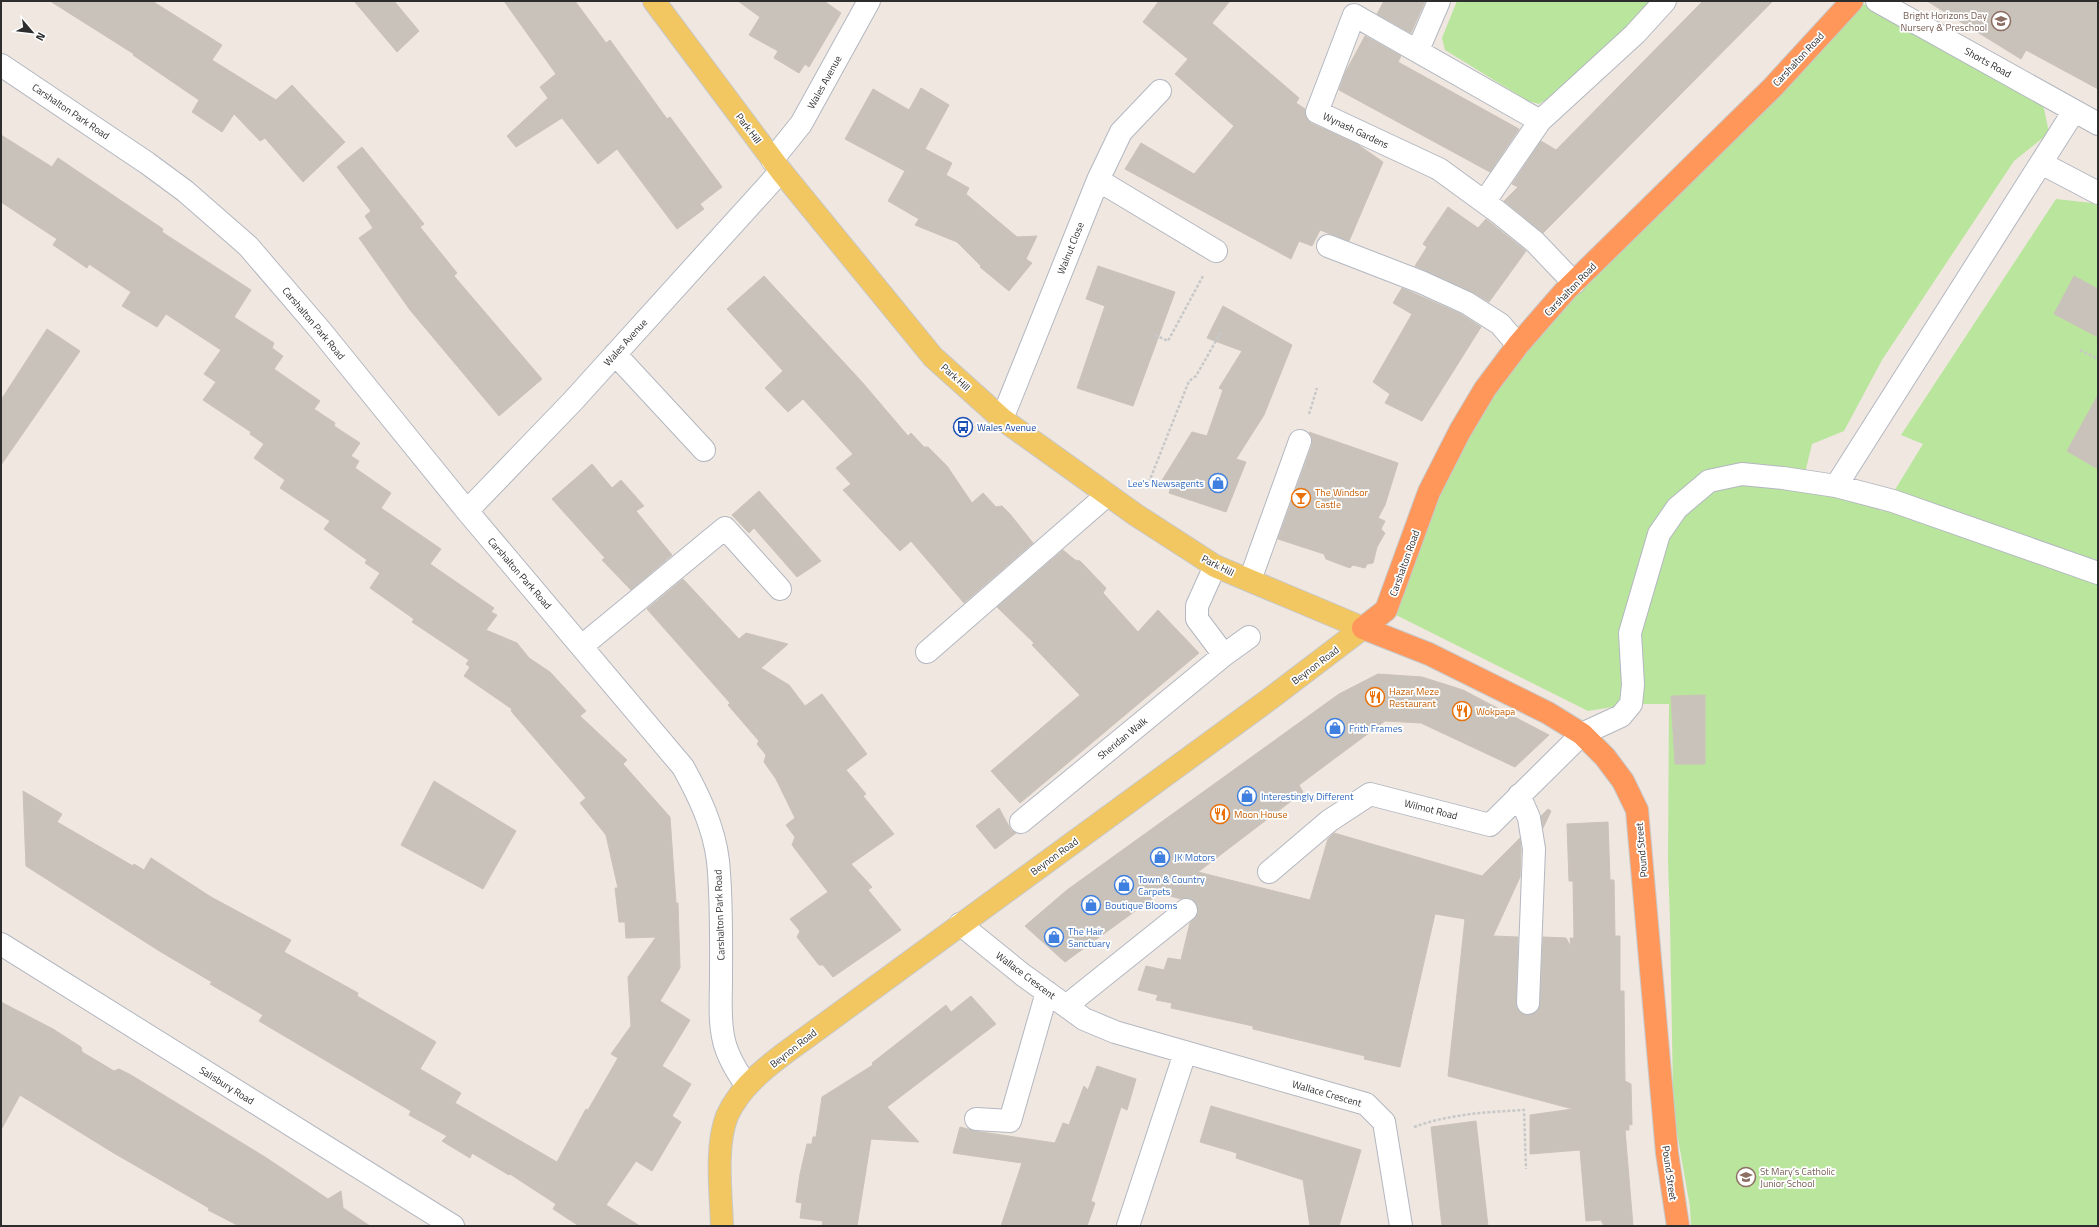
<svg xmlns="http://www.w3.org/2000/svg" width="2099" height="1227" viewBox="0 0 2099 1227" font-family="'Titillium Web',sans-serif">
  <rect width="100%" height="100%" fill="#efe7e0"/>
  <!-- green -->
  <path fill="#bae59d" d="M1457 1H1654L1562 90 1539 104 1528 101 1445 50 1442 38Z
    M1862 3 1932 44 2042 99 2049 133 2014 161 1882 360 1844 431 1812 444 1804 477 1882 511 1923 444 1901 435 2056 199 2092 203 2098 206V1226H1691L1690 1207 1675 1121 1673 1092 1670 921 1668 862 1669 704H1631L1588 711 1386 610 1429 506 1481 409 1523 353 1579 290Z"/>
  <!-- building -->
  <path fill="#c8c2bb" stroke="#cbc3b9" d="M50 1H152L222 45 212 60 276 100 292 85 345 142 303 182 265 138 260 141 234 114 222 132 192 112 199 100 133 55 134 54Z
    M354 1H394L419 31 397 52Z
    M504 1H575L606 43 610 40 667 119 670 117 722 187 700 204 704 209 677 229 617 149 598 164 562 118 516 147 507 136 548 98 540 87 556 74Z
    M738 1H824L841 13 809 67 805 64 799 73 774 58 778 51 749 35 760 17Z
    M1159 1H1230L1212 23 1299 98 1296 103 1305 109 1307 119 1311 123 1357 144 1383 162 1349 241 1320 230 1312 246 1299 241 1291 259 1125 169 1141 143 1194 174 1234 126 1175 74 1188 59 1143 22Z
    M1384 1H1425L1411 33 1377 14Z
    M1703 1H1773L1543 233 1504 201 1518 187 1512 184 1541 141 1556 150Z
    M1927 1H2098V89L2026 50 2021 59Z
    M1365 36 1401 56 1398 62 1519 129 1490 172 1339 90 1345 73Z
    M921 88 949 105 925 149 952 163 946 175 969 188 966 194 1017 237 1037 236 1026 259 1032 263 1009 291 980 267 981 266 957 242 915 225 919 219 888 201 905 171 845 139 873 89 909 110Z
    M1 135 52 167 58 158 163 229 162 232 251 290 234 317 274 343 272 348 283 356 274 369 320 401 314 409 335 423 334 426 360 443 351 456 359 461 355 468 391 493 381 508 441 549 430 564 494 608 491 612 497 615 486 630 517 643 529 658 550 672 586 711 580 716 627 760 623 764 670 817 676 903H678L680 968 660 1001 690 1020 662 1066 691 1084 672 1116 681 1122 652 1171 636 1161 606 1205 640 1226H579L553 1209 556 1204 510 1174 509 1175 472 1153 470 1158 442 1141 447 1136 409 1115 411 1111 259 1021 263 1015 210 984 212 982 161 952 26 866 23 791 62 814 57 822 133 866 134 864 144 870 151 858 211 897 291 940 284 952 358 993 357 996 436 1042 420 1069 461 1093 455 1103 557 1162 586 1109 588 1110 618 1058 611 1054 631 1026 628 977 656 937 626 938 625 922H619L615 888H618L606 835 580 803 586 798 511 711 512 709 464 676 470 667 466 664 469 660 412 622 414 619 370 588 380 573 365 563 367 560 324 529 330 521 280 488 285 480 254 458 264 444 250 434 251 432 203 400 216 382 204 374 221 350 166 314 157 327 122 306 131 292 89 264 87 268 53 245 57 239 1 202Z
    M362 147 424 224 420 227 457 273 454 276 542 379 499 416 410 310 359 238 373 228 365 216 371 211 337 167Z
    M1448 207 1478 228 1486 219 1526 251 1489 302 1472 292 1415 266 1427 247 1423 244Z
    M1098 266 1175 292 1133 406 1077 388 1105 306 1086 299Z
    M764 276 862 382 908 436 911 433 924 447H928L947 466 972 503 983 493 996 507 1002 506 1010 514 1033 543 964 603 911 541 900 551 843 490 851 484 836 468 853 454 803 399 788 412 765 388 783 371 727 309Z
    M2074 276 2098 289V337L2054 314Z
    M1402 288 1461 314 1481 327 1422 421 1385 403 1390 394 1373 382 1412 314 1393 303Z
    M1223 306 1292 345 1264 415 1236 459 1246 462 1226 512 1169 493 1172 484 1161 482 1192 432 1207 436 1223 390 1219 388 1242 351 1207 338Z
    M47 329 80 351 1 465V400Z
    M2098 395V469L2067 451Z
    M1309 432 1398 463 1385 505 1378 518 1385 521 1381 529 1385 533 1377 547 1373 563 1367 564 1365 568 1353 565 1350 568 1326 559 1324 554 1278 539 1312 445V438Z
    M592 464 612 488 621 480 644 506 636 511 672 555 631 590 602 560 605 558 552 499Z
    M759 491 821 561 797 577 754 528 749 533 732 515Z
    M1063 550 1075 560 1080 561 1106 588 1103 593 1138 632 1158 610 1199 653 1020 803 991 771 1080 695 1032 645 1034 643 997 607Z
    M683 579 739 639 746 633 788 644 761 668 789 685 805 706 822 694 867 754 846 770 866 794 863 796 894 834 851 864 872 887 868 890 901 930 833 977 823 965H819L797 937 800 931 790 919 828 892 792 845 795 837 786 825 795 818 776 779 764 762 766 755 757 744 759 741 728 705 730 703 647 609Z
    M1378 674 1422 677 1463 690 1549 735 1515 767 1421 723 1385 721 1299 785 1303 792 1198 872 1310 900 1328 839 1334 833 1482 876 1520 838 1521 850 1520 877 1493 936 1518 937 1516 1003 1517 1008 1521 1013 1528 1015 1533 1014 1538 1010 1540 1004 1543 937 1566 938 1571 947 1570 938H1574L1573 881H1569L1567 824 1608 822 1610 880H1614L1615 936H1620V991H1624L1625 1081 1631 1084 1632 1125 1629 1124V1130H1625L1633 1226H1604L1601 1220 1586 1221 1580 1150 1530 1154V1115L1573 1109 1448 1076 1465 919 1435 914 1400 1067 1364 1059 1365 1056 1253 1029V1026L1171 1008 1172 1003 1156 1000 1158 995 1138 990 1146 966 1164 970 1168 958 1181 960 1190 923 1198 914V909L1196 903 1190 898 1181 899 1160 893 1065 962 1025 926 1067 890 1339 694Z
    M1705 695V764H1675L1671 696Z
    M434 781 516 831 483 889 401 845Z
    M999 808 1011 830 1016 833 995 849 976 826Z
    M1548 809 1551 811 1543 828 1541 816Z
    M971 996 996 1024 887 1107 919 1142 871 1139 857 1226H822L823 1221 800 1218 802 1203 796 1202 800 1174 807 1144H812L813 1137H816L822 1097 873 1065 872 1063 946 1005 951 1012Z
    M1 1002 53 1029 81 1047 82 1052 114 1071 119 1069 131 1075 265 1157 328 1199 341 1191 343 1208 370 1226H239L208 1210 209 1208 112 1152 20 1095 1 1130Z
    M1097 1066 1136 1079 1127 1110 1121 1107 1091 1201 1095 1203 1087 1226H1001L1022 1163 953 1153 960 1127 975 1131 1055 1143 1063 1123 1069 1125 1084 1086 1088 1090Z
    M1211 1106 1361 1150 1339 1226H1310L1303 1180 1236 1158 1237 1153 1200 1142Z
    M1476 1121 1488 1226H1442L1431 1127Z"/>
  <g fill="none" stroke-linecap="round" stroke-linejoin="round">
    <!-- minor casing -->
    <g stroke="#b3b7c1" stroke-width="24">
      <path id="minor" d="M1877 1 2098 124
        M1418 50 1439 1
        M1 65 147 163 185 191 248 246 321 331 467 511 683 767C699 796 714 827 718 861 722 900 721 940 721 980 721 999 719 1021 724 1041 728 1058 737 1072 747 1086
        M1540 121 1635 34 1665 1
        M772 160 801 124 869 1
        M2041 163 2074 111
        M1098 180 1216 251
        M1485 201 1540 121 1354 15 1317 112 1439 169 1498 212 1535 242 1574 283
        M1328 246 1421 282 1467 303 1500 324 1518 345
        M615 354 704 450
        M1002 419 1098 180 1121 132 1160 91
        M1836 486 2041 163 2098 193
        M467 511 572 402 781 171
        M1215 566 1197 606V619L1224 655
        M1250 580 1300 441
        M582 646 725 528 780 589
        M927 652 1107 495
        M1519 795 1529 818 1534 849 1528 1003
        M1021 822 1224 655 1249 637
        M1269 872 1329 821 1370 794 1490 825 1582 734 1621 716 1631 704 1633 685 1630 633 1659 534 1677 508 1709 481 1742 474 1783 478 1836 486 1893 501 2098 573
        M960 924 1023 975 1084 1019 1115 1032 1366 1104 1384 1122 1401 1226
        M1 944 453 1226
        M1066 1006 1186 910
        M976 1119 1010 1121 1047 992
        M1128 1226 1185 1053"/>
    </g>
    <!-- major casing -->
    <g stroke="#c8c8c8" stroke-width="24">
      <path id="major" d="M654 1 781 171 933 357 1002 419 1136 515 1215 566 1363 628 1271 698 807 1037C778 1058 742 1082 727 1116 715 1146 721 1194 722 1226"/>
    </g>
    <!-- highway casing -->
    <g stroke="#c8c8c8" stroke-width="24">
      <path id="highway" d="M1363 628 1386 610 1429 492 1460 431 1485 389 1518 345 1565 291 1773 87 1852 1
        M1363 628 1429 654 1548 713 1582 734 1605 757 1623 781 1637 810 1667 1153 1678 1226"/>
    </g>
    <!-- path -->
    <path stroke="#c8c8c8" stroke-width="2.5" stroke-dasharray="3 2" stroke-linecap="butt" d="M1155 335 1168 341 1203 276
      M2080 350 2098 359
      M1309 414 1317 388
      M1147 487 1189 381 1196 376 1221 332
      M1414 1127C1449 1114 1487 1112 1524 1110L1526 1169"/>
    <!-- minor -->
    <use href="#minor" stroke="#fff" stroke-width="22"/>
    <!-- major -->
    <use href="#major" stroke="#f2c762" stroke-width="22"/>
    <!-- highway -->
    <use href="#highway" stroke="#ff975b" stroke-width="22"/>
  </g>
  <!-- icons -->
  <defs>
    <g id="school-ring" transform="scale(1)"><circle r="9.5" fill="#fff" stroke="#8d6e63" stroke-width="1.5"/><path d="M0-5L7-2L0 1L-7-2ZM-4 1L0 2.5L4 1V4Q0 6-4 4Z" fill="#8d6e63"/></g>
    <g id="bus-ring" transform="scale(1)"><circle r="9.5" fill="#fff" stroke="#1a4fb4" stroke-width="1.5"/><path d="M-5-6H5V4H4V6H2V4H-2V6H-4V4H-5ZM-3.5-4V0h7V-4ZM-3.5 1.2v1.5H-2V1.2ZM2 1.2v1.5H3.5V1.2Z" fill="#1a4fb4"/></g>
    <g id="shop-ring" transform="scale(1)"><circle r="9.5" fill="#fff" stroke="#3f7fe0" stroke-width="1.5"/><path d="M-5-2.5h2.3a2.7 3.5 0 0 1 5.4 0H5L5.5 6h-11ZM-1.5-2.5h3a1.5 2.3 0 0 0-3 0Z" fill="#3f7fe0"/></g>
    <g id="bar-ring" transform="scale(1)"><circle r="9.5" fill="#fff" stroke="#e8710a" stroke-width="1.5"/><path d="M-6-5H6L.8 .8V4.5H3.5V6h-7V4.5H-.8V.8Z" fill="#e8710a"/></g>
    <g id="restaurant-ring" transform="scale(1)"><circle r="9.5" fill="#fff" stroke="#e8710a" stroke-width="1.5"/><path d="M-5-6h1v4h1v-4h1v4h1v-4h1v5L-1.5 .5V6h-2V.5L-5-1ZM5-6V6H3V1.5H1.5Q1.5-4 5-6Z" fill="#e8710a"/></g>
  </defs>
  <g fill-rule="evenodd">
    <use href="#school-ring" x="2001" y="21"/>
    <use href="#bus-ring" x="963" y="427"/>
    <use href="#shop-ring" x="1218" y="483"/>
    <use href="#bar-ring" x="1301" y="498"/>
    <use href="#restaurant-ring" x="1375" y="697"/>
    <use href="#restaurant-ring" x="1462" y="711"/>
    <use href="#shop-ring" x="1335" y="728"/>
    <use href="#shop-ring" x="1247" y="796"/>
    <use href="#restaurant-ring" x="1220" y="814"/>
    <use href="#shop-ring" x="1160" y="857"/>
    <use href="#shop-ring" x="1124" y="885"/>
    <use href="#shop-ring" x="1091" y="905"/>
    <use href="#shop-ring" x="1054" y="937"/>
    <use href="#school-ring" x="1746" y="1177"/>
  </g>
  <g text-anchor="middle" stroke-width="3.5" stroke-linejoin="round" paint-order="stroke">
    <!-- education labels -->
    <g font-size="10" fill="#785e54" stroke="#fff" text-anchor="end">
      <text x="1987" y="19">Bright Horizons Day<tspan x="1987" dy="12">Nursery &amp; Preschool</tspan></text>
      <text x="1760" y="1175" text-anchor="start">St Mary’s Catholic<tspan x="1760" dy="12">Junior School</tspan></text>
    </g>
    <!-- street labels -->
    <g font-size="10" fill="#2d2d2d" stroke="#fff">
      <text transform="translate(1798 59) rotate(-47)" y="4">Carshalton Road</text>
      <text transform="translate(1988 62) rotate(29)" y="4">Shorts Road</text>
      <text transform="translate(824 82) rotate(-61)" y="4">Wales Avenue</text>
      <text transform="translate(71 111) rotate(34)" y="4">Carshalton Park Road</text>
      <text transform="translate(749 128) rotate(53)" y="4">Park Hill</text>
      <text transform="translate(1356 130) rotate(25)" y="4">Wynash Gardens</text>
      <text transform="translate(1070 248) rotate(-68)" y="4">Walnut Close</text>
      <text transform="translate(1570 289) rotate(-46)" y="4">Carshalton Road</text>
      <text transform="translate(314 323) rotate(50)" y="4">Carshalton Park Road</text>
      <text transform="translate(625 342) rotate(-48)" y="4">Wales Avenue</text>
      <text transform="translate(956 377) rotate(42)" y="4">Park Hill</text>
      <text transform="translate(1404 563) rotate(-70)" y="4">Carshalton Road</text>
      <text transform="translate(1218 565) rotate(27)" y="4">Park Hill</text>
      <text transform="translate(520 573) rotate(49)" y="4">Carshalton Park Road</text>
      <text transform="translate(1315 665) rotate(-37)" y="4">Beynon Road</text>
      <text transform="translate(1122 738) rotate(-39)" y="4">Sheridan Walk</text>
      <text transform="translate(1431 809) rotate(14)" y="4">Wilmot Road</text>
      <text transform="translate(1641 850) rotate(-95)" y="4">Pound Street</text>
      <text transform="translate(1054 856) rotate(-36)" y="4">Beynon Road</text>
      <text transform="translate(719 915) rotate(-92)" y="4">Carshalton Park Road</text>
      <text transform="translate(1026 975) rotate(37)" y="4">Wallace Crescent</text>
      <text transform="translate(793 1048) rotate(-38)" y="4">Beynon Road</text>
      <text transform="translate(227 1085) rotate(32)" y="4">Salisbury Road</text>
      <text transform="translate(1327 1093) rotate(16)" y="4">Wallace Crescent</text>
      <text transform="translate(1670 1173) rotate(82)" y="4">Pound Street</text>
    </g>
    <!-- transit labels -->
    <g font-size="10" fill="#164399" stroke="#fff" text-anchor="start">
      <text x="977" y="431">Wales Avenue</text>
    </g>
    <!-- shop labels -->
    <g font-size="10" fill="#366cbe" stroke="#fff" text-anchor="start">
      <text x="1204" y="487" text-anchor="end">Lee's Newsagents</text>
      <text x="1349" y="732">Frith Frames</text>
      <text x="1261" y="800">Interestingly Different</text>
      <text x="1174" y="861">JK Motors</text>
      <text x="1138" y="883">Town &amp; Country<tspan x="1138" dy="12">Carpets</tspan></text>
      <text x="1105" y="909">Boutique Blooms</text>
      <text x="1068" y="935">The Hair<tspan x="1068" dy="12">Sanctuary</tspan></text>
    </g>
    <!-- food labels -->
    <g font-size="10" fill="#c56008" stroke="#fff" text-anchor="start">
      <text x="1315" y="496">The Windsor<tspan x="1315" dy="12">Castle</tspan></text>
      <text x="1389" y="695">Hazar Meze<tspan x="1389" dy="12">Restaurant</tspan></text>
      <text x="1476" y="715">Wokpapa</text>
      <text x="1234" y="818">Moon House</text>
    </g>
  </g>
  <!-- border -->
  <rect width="2099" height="1227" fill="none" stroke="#2d2d2d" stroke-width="4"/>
  <!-- north arrow -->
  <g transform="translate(32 32) rotate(118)" stroke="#ffffff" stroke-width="3" paint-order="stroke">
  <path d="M0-3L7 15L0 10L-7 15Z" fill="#2d2d2d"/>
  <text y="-6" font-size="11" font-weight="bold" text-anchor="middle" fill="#2d2d2d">N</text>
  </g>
</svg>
